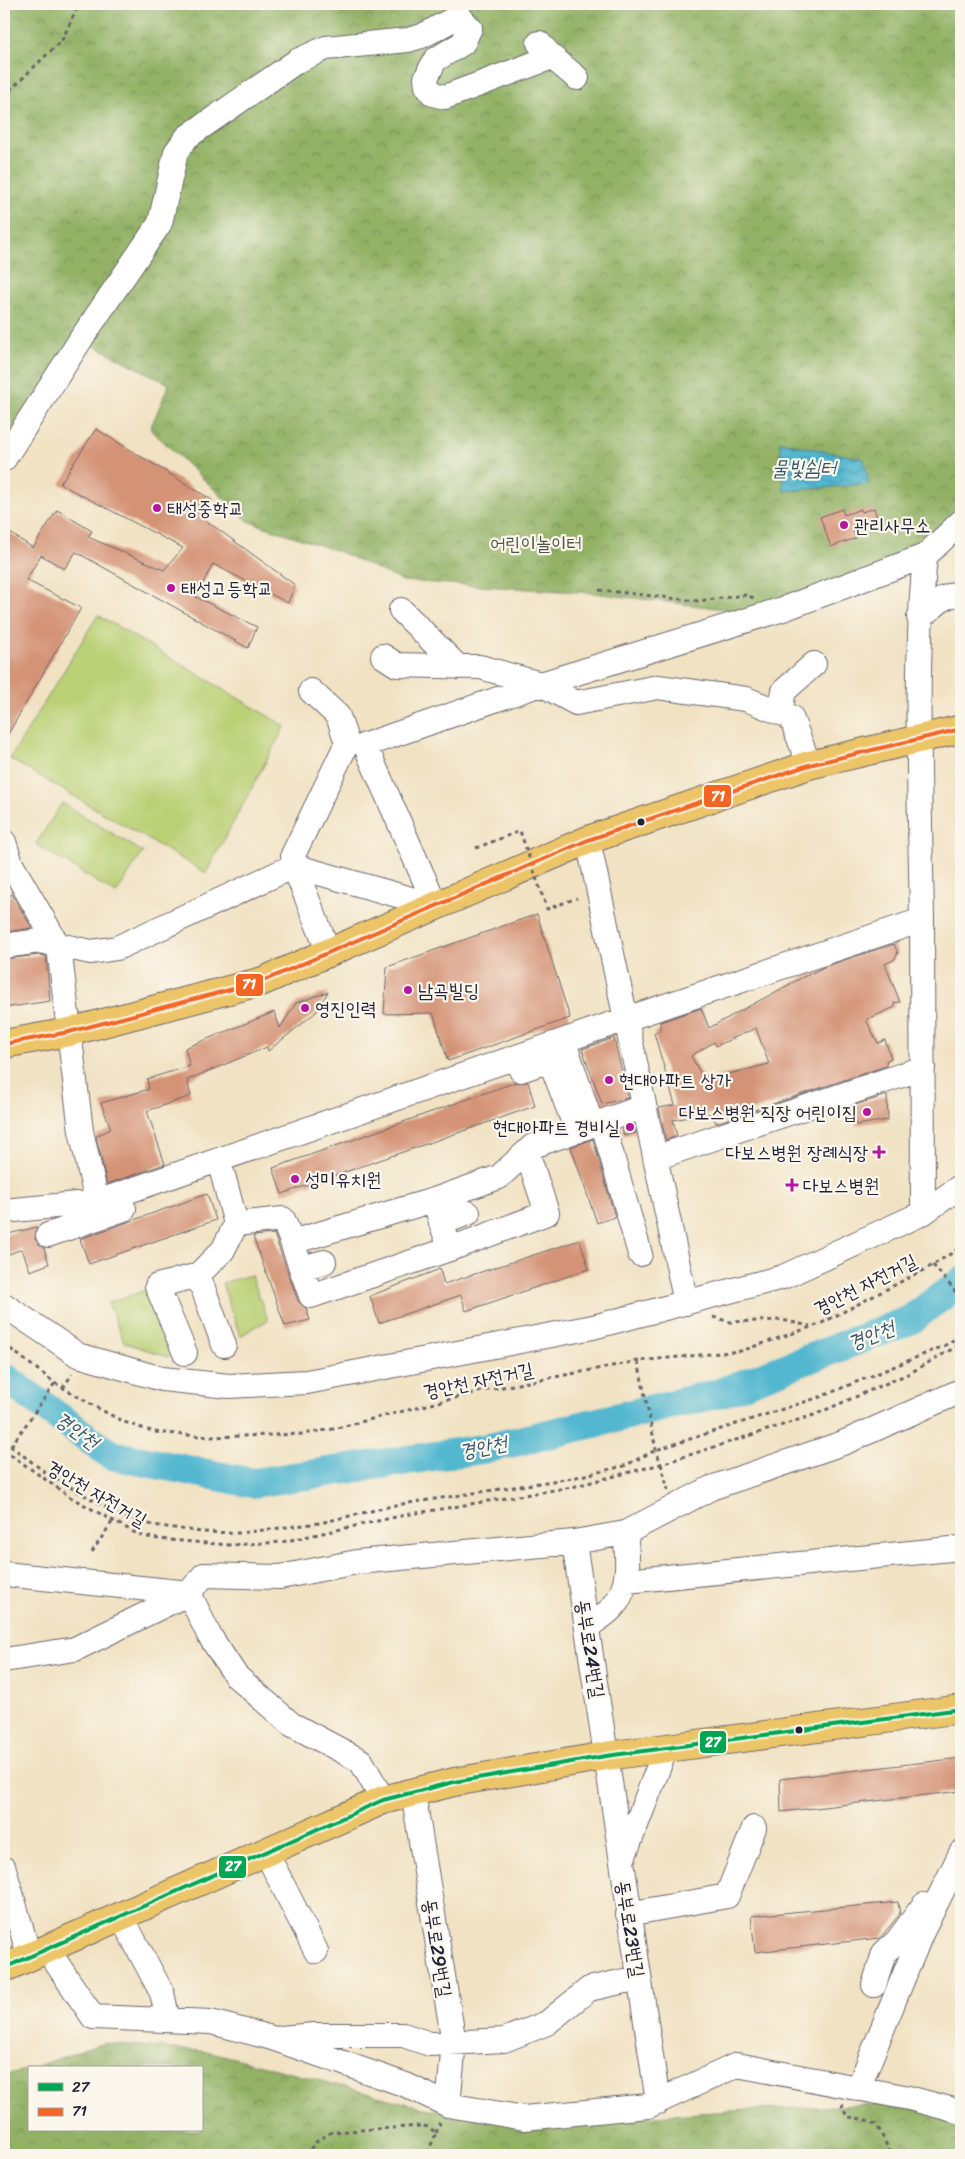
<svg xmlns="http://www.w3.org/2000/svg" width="965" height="2159" viewBox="0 0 965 2159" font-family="Sriracha,'Poor Story',sans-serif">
  <defs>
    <pattern id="forest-crowns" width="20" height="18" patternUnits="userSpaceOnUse" patternTransform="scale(1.25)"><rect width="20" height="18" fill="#93b266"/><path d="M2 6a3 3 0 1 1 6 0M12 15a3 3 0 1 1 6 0" fill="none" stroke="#789055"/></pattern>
    <pattern id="water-waves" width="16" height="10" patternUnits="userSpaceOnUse" patternTransform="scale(1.25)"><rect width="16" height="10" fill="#52b7d0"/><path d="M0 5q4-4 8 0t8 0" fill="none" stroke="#4494aa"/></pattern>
  </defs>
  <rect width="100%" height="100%" fill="#fbf7ec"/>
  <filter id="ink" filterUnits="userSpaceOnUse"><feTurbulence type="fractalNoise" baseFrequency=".02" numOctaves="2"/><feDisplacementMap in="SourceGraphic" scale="10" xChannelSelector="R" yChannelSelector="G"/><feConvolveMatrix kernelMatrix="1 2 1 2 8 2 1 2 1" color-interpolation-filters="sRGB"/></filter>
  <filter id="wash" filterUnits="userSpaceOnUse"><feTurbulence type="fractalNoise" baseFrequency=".0096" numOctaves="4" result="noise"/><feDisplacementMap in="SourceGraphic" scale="20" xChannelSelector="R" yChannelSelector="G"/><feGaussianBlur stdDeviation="1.12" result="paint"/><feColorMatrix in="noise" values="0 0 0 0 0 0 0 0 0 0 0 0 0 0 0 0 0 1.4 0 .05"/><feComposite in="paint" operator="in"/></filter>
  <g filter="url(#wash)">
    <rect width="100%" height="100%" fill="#f1e2c3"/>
    <!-- green -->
    <path fill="#bad075" stroke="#6e7958" d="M98 615 285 726 206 873 10 759Z
      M62 803 143 852 116 894 36 844Z
      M251 1275 268 1320 240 1336 222 1283Z
      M149 1289 176 1354 168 1357 124 1342 108 1303Z"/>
    <!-- forest -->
    <path fill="url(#forest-crowns)" stroke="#5a6a50" d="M4 4H961V515L921 552 749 612 593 593 403 581 340 552 248 521 150 429 169 384 81 339 4 459Z
      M104 2043 211 2052 424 2108 534 2124 730 2111 922 2102 961 2116V2155H4V2076L29 2068V2130H201V2068H31Z"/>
    <!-- water -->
    <path fill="url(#water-waves)" stroke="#3a6c86" d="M780 442 864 459 869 484 784 491Z"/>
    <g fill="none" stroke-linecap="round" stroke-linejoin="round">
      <!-- river -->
      <path stroke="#52b7d0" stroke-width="30" d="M4 1377 111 1455 253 1483 489 1448 720 1393 910 1320 961 1282"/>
    </g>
    <g id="blocks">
      <!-- building -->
      <path fill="#d49376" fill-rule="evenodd" d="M96 429 212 500 201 517 295 585 288 603 213 564 196 597 257 627 248 648 76 552 64 569 41 555 26 580 81 608 4 741V529L33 548 57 510 92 531 88 537 164 570 183 548 60 484Z
        M874 508 878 520 853 530 856 538 831 547 820 517 842 509 844 515 861 509 862 512Z
        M12 894 32 928 4 932V900Z
        M537 914 570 1018 448 1061 433 1013 384 1014 387 967Z
        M894 944 898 953 894 960 885 964 900 1002 894 1003 895 1007 866 1020 878 1043 885 1040 891 1058 886 1061V1066L716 1123 712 1113 673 1120 677 1136 666 1140 659 1108 675 1105 654 1033 660 1031V1022L701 1008 709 1028 803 977 826 966ZM756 1028 769 1064 704 1080 691 1056 714 1042 716 1046Z
        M39 955 46 956 50 1001 4 1008V959Z
        M328 992 315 1013 268 1051 267 1047 187 1080 191 1096 147 1111 165 1164 107 1184 96 1136 111 1129 101 1103 149 1089 147 1079 190 1066 185 1048 274 1012 280 1028 296 1003Z
        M614 1038 628 1098 602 1104 582 1049Z
        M516 1082H528L535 1106 282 1194 273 1168Z
        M887 1095 888 1120 856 1125 849 1107Z
        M634 1125 636 1133 624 1136 622 1129Z
        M593 1139 615 1217 597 1223 571 1147Z
        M207 1194 216 1220 89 1264 80 1239Z
        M37 1227 35 1239 44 1248 49 1264 30 1271 22 1249 4 1256V1235Z
        M274 1234 298 1301 306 1308 310 1320 285 1326 253 1236Z
        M580 1240 589 1269 466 1311 461 1295 379 1323 370 1296 440 1269 444 1284Z
        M961 1758V1791L781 1812 780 1779Z
        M898 1902 900 1914 880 1938 755 1952 751 1916Z"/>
    </g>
  </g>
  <g filter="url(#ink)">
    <use href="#blocks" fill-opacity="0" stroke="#6a656b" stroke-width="1"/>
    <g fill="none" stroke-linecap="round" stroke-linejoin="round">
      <!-- minor casing -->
      <g stroke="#6a656b" stroke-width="26">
        <path id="minor" d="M552 57 577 78
          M4 459 81 339 160 223 176 152 187 137 297 61 326 48 408 40 422 36 459 16 470 28 463 43 435 60 426 78 427 86 433 94 445 97 552 57 539 43
          M401 610 458 667
          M919 618 944 598 961 592
          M383 656 397 665 480 667 541 684 576 703 658 687 746 699 791 717 809 765
          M311 691 338 716 347 743 293 855 294 866 329 953
          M780 712 784 691 814 664
          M588 840 686 1303
          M4 842 11 864
          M4 864H11L59 947 81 1131 97 1202
          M436 906 365 745 541 684 783 609 925 556 961 522
          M922 920 923 1213
          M4 946 40 941 91 952 117 948 294 866 436 906
          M550 1060 568 1054 587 1111
          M521 1070 550 1060 577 1131
          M602 1121 640 1254
          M655 1158 923 1068
          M223 1175 236 1224
          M434 1200 450 1249 311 1296 292 1242 434 1200 499 1177 533 1146 643 1107
          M4 1211 97 1202 626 1019 922 920C920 798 914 677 925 556
          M441 1223 468 1213
          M48 1235 124 1209
          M450 1249 547 1213 527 1152
          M301 1268 324 1262
          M4 1305 78 1355 162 1379 229 1386 307 1382 593 1327 783 1277 923 1213 961 1186
          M224 1345 198 1275 223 1250 236 1224 283 1219 292 1242
          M185 1353 157 1286 198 1275
          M574 1542 658 2102
          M4 1574 189 1593 204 1575 280 1577 357 1562 574 1542 625 1533 711 1488 843 1443 961 1391
          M626 1581 961 1548
          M587 1627C595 1621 606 1615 612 1608 631 1587 628 1558 625 1533
          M4 1660 75 1649 189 1593 209 1635 236 1676 291 1724 361 1761 383 1800
          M413 1792 454 2043 448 2105
          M266 1852 316 1951
          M622 1861 666 1748
          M4 1869 26 1945 27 1959
          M628 1914 727 1896 754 1828
          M121 1916 162 1993 168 2020
          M47 1949 93 2017 211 2022 272 2038 406 2085 448 2105 524 2118 648 2106 737 2065 909 2098 961 2112
          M874 1985 884 1953 897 1941 924 1905
          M281 2038 314 2035H403L430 2044 504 2040 547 2023 589 1989 638 1978
          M858 2089 921 1934 961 1853"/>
      </g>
      <!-- major casing -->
      <g stroke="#6a656b" stroke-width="30">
        <path id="major" d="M4 1044 69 1032 263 981 588 840 809 765 961 729
          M4 1968 383 1800 454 1782 606 1756 961 1709"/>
      </g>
      <!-- path -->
      <path stroke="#6a656b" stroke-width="3" stroke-dasharray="4 4" stroke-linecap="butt" d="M4 96 62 40 79 4
        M599 590 698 601 746 595 754 598
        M933 1265 961 1298
        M713 1317 730 1322 782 1320 810 1326
        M4 1344 55 1383 94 1406 124 1422 154 1432 210 1437 303 1434 333 1429 482 1391 638 1361 741 1351 820 1324 933 1265 961 1247
        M63 1388 72 1374
        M4 1441 49 1475 123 1517 153 1525 202 1532 239 1533 320 1523 396 1505 572 1478 624 1466 656 1450 820 1397 944 1346 961 1335
        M11 1446 55 1383
        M4 1450 70 1497 139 1535 158 1539 230 1545 282 1542 405 1515 572 1487 661 1464 814 1415 910 1373 961 1344
        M661 1464 668 1490
        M92 1552 112 1522
        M843 2104 842 2108 848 2117C885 2121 875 2127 892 2155
        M436 2133 440 2122
        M305 2155 317 2141 332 2132 421 2126 429 2127 436 2133 427 2155"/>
      <!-- minor -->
      <use href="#minor" stroke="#fff" stroke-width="24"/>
      <!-- major -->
      <use href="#major" stroke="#edc569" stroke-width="28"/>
      <!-- path-bridge -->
      <path stroke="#6a656b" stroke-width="3" stroke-dasharray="4 4" stroke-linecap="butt" d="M476 848 520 831 547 909 577 898
        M638 1361 656 1450 661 1464"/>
      <!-- bus-1 casing -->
      <g stroke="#fbf7ec" stroke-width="8">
        <path id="bus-1" d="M4 1968 383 1800 454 1782 606 1756 961 1709"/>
      </g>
      <!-- bus-2 casing -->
      <g stroke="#fbf7ec" stroke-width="8">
        <path id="bus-2" d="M4 1044 69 1032 263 981 588 840 809 765 961 729"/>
      </g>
      <!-- bus-1 -->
      <use href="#bus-1" stroke="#00a651" stroke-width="4"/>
      <!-- bus-2 -->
      <use href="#bus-2" stroke="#f26522" stroke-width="4"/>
    </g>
  </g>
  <!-- markers -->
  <g fill="#b5179e" stroke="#fbf7ec" stroke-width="2">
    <circle cx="157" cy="508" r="5"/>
    <circle cx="844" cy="525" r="5"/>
    <circle cx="171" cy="588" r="5"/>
    <circle cx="408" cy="990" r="5"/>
    <circle cx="305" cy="1008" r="5"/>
    <circle cx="609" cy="1080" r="5"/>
    <circle cx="867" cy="1112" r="5"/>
    <circle cx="630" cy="1127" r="5"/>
    <path d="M876.5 1144.5h5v5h5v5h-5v5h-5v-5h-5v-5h5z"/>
    <circle cx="295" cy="1179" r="5"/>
    <path d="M789.5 1177.5h5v5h5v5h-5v5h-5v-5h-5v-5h5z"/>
  </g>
  <g fill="#22223b" stroke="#fbf7ec" stroke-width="2">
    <circle cx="641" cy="822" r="4.5"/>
    <circle cx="799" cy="1730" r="4.5"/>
  </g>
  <g text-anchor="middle" stroke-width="4.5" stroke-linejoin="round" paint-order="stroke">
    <!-- poi labels -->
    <g font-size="19" fill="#22223b" stroke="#fbf7ec" text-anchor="start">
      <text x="167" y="515">태성중학교</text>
      <text x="854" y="532">관리사무소</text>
      <text x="181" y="595">태성고등학교</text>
      <text x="418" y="997">남곡빌딩</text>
      <text x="315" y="1015">영진인력</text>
      <text x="619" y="1087">현대아파트 상가</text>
      <text x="857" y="1119" text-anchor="end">다보스병원 직장 어린이집</text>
      <text x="620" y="1134" text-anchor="end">현대아파트 경비실</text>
      <text x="868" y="1159" text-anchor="end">다보스병원 장례식장</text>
      <text x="305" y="1186">성미유치원</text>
      <text x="803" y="1192">다보스병원</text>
    </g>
    <!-- park labels -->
    <g font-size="19" fill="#50564c" stroke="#fbf7ec">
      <text x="536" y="550">어린이놀이터</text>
    </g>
    <!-- street labels -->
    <g font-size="19" fill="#22223b" stroke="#fbf7ec">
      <text transform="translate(865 1284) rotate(-27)" y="7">경안천 자전거길</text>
      <text transform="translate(478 1380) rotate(-12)" y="7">경안천 자전거길</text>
      <text transform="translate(97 1493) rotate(30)" y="7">경안천 자전거길</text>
      <text transform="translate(591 1649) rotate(81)" y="7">동부로24번길</text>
      <text transform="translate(631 1929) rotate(81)" y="7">동부로23번길</text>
      <text transform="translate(438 1948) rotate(81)" y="7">동부로29번길</text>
    </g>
    <!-- water labels -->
    <g font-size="20" font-style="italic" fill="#33566f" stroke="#fbf7ec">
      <text x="804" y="475">물빛쉼터</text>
      <text transform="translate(871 1335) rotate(-21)" y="7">경안천</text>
      <text transform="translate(77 1430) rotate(36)" y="7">경안천</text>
      <text transform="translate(483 1447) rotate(-11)" y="7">경안천</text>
    </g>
  </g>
  <g stroke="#fbf7ec" stroke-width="2">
    <rect x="703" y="784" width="29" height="24" rx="5" fill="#f26522"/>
    <rect x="235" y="973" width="29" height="24" rx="5" fill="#f26522"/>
    <rect x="699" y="1730" width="28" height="24" rx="5" fill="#00a651"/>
    <rect x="218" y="1855" width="29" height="24" rx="5" fill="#00a651"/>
  </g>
  <g font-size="14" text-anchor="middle" font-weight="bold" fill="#fff">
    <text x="718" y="801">71</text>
    <text x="249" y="989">71</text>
    <text x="713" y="1747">27</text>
    <text x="233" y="1871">27</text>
  </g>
  <!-- margin -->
  <rect width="965" height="2159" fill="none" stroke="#fbf7ec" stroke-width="20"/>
  <!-- legend -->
  <rect x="28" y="2066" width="175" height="65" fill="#fbf7ec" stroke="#a4a2a5"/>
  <rect x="38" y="2083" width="25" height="8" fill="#00a651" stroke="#a4a2a5"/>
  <text x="72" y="2092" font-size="15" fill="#22223b">27</text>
  <rect x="38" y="2108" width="25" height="8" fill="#f26522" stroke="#a4a2a5"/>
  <text x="72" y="2116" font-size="15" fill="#22223b">71</text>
</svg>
